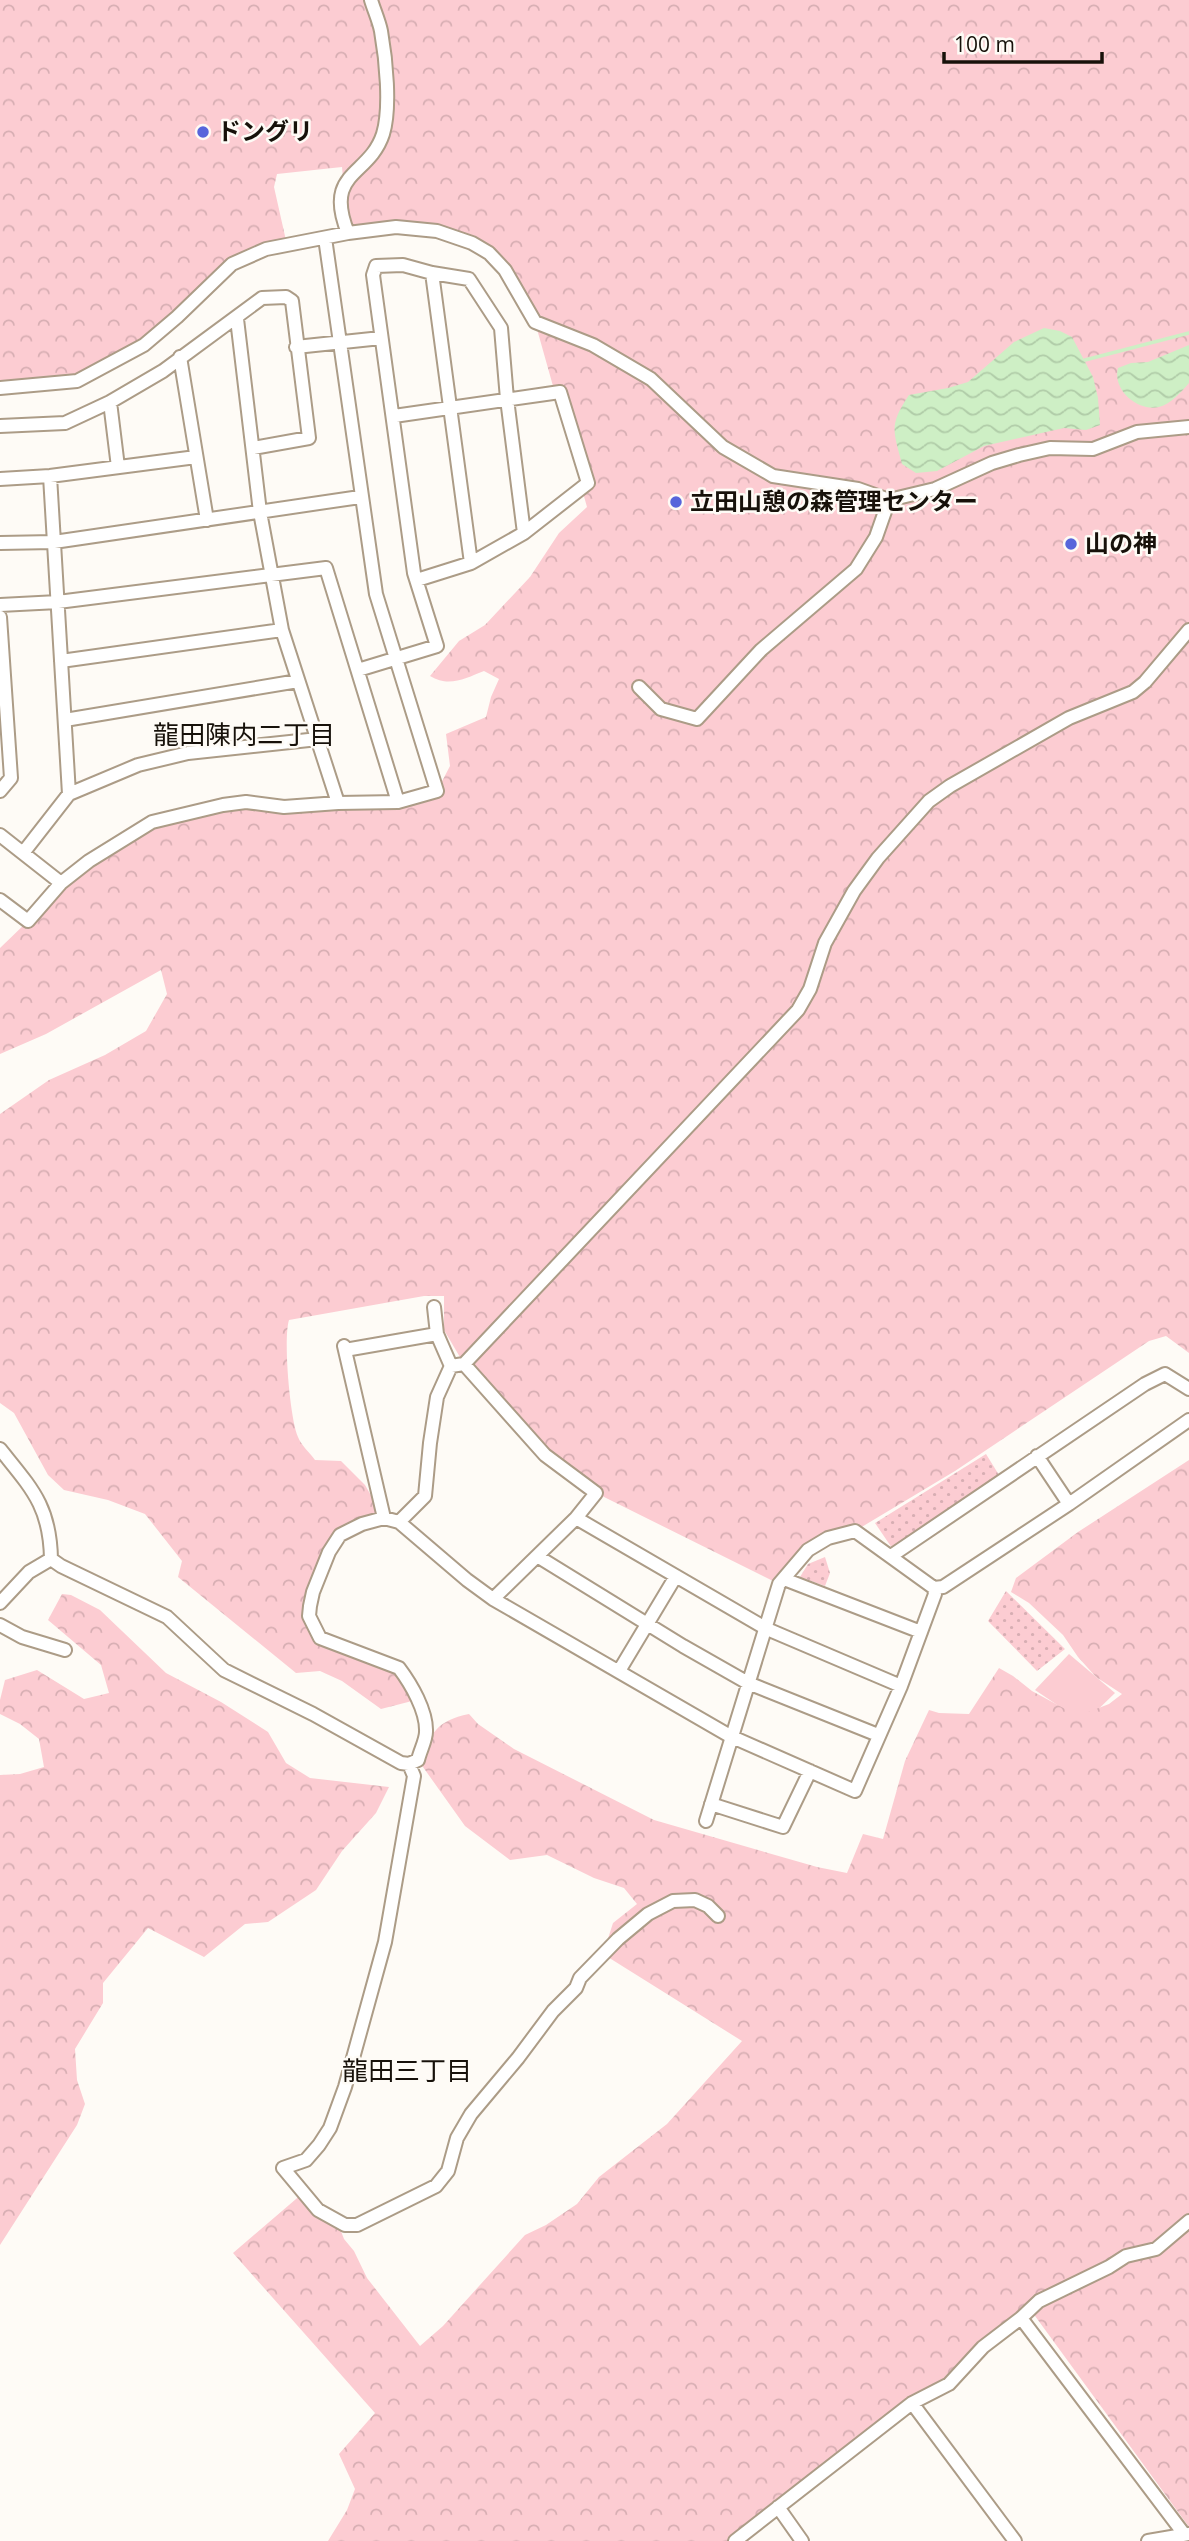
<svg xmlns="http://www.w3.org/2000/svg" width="1189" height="2541" viewBox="0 0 1189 2541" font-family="'Open Sans','Noto Sans JP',sans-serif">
  <defs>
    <pattern id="forest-crowns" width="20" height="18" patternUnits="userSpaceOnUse" patternTransform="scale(1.75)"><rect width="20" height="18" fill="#fcccd2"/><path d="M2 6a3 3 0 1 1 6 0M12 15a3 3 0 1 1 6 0" fill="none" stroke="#d7aeb3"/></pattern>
    <pattern id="park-dots" width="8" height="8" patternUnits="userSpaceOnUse" patternTransform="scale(1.75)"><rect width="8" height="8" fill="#fcccd2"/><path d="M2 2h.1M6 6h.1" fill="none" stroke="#d7aeb3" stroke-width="1.8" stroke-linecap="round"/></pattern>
    <pattern id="water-waves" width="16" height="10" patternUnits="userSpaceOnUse" patternTransform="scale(1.75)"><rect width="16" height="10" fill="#ceefc5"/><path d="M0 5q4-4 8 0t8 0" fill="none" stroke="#b0cca8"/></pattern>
  </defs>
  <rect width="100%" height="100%" fill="#fefbf6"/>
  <!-- green -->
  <path fill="#fcccd2" d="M1069 1654 1115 1693 1084 1723 1035 1690Z"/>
  <!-- forest -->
  <path fill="url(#forest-crowns)" d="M0 0H1189V1353L1166 1336 1149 1341 955 1471 855 1531 828 1538 779 1584 596 1493 563 1469 464 1364 444 1330V1296H424L289 1320C283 1339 290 1419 298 1437 301 1445 310 1453 315 1460L341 1461 365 1485 384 1518 340 1536 310 1606 320 1638 407 1679 412 1701 381 1709 342 1681 320 1671 296 1673 178 1577 182 1561 145 1514 108 1500 64 1490 48 1475 14 1413 0 1403V1114L49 1080 105 1055 146 1031 167 994 161 970 46 1034 0 1054V948L28 921 61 883 152 822 223 805 338 803 437 791 450 766 446 734 486 717 491 697 499 679 484 671C466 678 449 688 430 676L459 641 485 625 530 577 559 533 587 507 535 322 489 253 437 231 348 233 342 167 277 174 274 187 287 245 233 263 177 317 77 381 0 388Z
    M1189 1460V2527L1027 2305 982 2340 950 2375 899 2407 728 2541H328L347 2510 355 2489 339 2454 375 2413 233 2253 303 2193 337 2221 344 2239 354 2251 367 2278 420 2346 443 2326 525 2235 546 2225 577 2204 599 2177 667 2124 742 2041 603 1954 613 1923 637 1904 624 1888 594 1878 547 1855 510 1860 465 1826 418 1760C433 1732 436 1721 469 1714L478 1724 514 1749 654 1820 817 1867 847 1873 863 1834 883 1839 905 1761 929 1710 939 1713 969 1714 999 1668 1013 1676 1032 1691 1078 1716 1109 1704 1122 1694 1096 1677 1078 1657 1063 1635 1029 1603 1011 1592 1016 1578 1078 1532Z
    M62 1594 71 1595 100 1610 166 1673 221 1702 268 1732 286 1763 310 1778 389 1787 376 1813 342 1851 316 1890 268 1922 245 1924 204 1957 148 1928 103 1983V2003L75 2049 77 2080 85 2104 77 2125 0 2245V1775L20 1774 44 1767 39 1739 20 1724 0 1714V1700L5 1680 37 1670 84 1699 109 1693 101 1665 48 1620Z"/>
  <!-- park -->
  <path fill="url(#park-dots)" d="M986 1454 999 1475 892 1548 875 1523Z
    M825 1557 830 1573 825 1586 800 1577 808 1564Z
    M1006 1591 1065 1649 1037 1671 988 1621Z"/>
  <!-- water -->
  <path fill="url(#water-waves)" d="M1044 328 1060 331 1072 337 1093 377 1098 398 1100 425 1086 430 1064 428 984 446 937 471 916 473 902 464C893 430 889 425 909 395L948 388 968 382 1014 342Z
    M1189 345V383C1181 392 1171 404 1159 407 1138 412 1112 390 1118 368L1131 363 1148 362Z"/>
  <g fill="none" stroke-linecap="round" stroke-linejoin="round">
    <!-- stream -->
    <path stroke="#ceefc5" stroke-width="3.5" d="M1085 360 1189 333"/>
    <!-- minor casing -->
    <g stroke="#ac9c87" stroke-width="16">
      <path id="minor" d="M348 233C323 171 369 177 383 134 391 108 386 59 381 31 379 21 374 10 371 0
        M432 273 471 563
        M237 319 260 512 282 630 338 803
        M296 347 381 338
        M180 357 207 520
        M0 388 77 381 144 345 177 317 232 264 266 249 348 233 396 227 437 231 472 243 489 253 505 270 535 322 593 345 651 379 723 447 773 476 858 489 889 500 935 489 992 463 1019 455 1050 448 1093 449 1137 432 1189 427
        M110 402 118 467
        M394 416 560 392 588 483 524 533 471 563 417 580
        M0 426 65 423 110 402 163 371 262 298 286 297 292 301 309 438 253 448
        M50 476 69 794
        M0 479 50 476 196 457
        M0 543 54 542 360 497
        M0 605 58 602 326 568 398 802
        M0 617 11 778 0 791
        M61 661 282 630
        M358 670 437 646 414 573 373 275 376 266 403 265 432 273 469 279 501 328 507 399 524 533
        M639 687 661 709 697 719 761 650 856 569 876 537 889 500
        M65 720 298 681
        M0 835 61 883
        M23 853 69 794 138 765 188 753 318 739
        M0 900 28 921 61 883 89 861 152 822 223 805 246 802 284 807 338 803 398 802 437 791 376 594 325 238
        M434 1307 437 1334 451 1366 464 1364 798 1010 810 989 825 943 854 891 878 858 929 801 950 786 1069 718 1133 692 1145 682 1189 630
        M344 1346 384 1518
        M345 1350 437 1334
        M464 1364 545 1455 596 1493 576 1518 493 1599
        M0 1449C32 1489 50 1506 51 1559
        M1037 1456 1069 1504
        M576 1518 767 1629 901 1686
        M399 1522 425 1496 430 1443 437 1397 451 1366
        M537 1556 683 1646 748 1683 878 1735
        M891 1556 1145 1384 1165 1374 1189 1389
        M51 1559 61 1566 167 1617 224 1670 313 1714 401 1763 409 1764 418 1760C420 1751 426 1740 426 1732 427 1711 411 1684 399 1668L320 1638 309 1616 310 1606 313 1592 329 1552 340 1535 362 1524 384 1518 399 1522 467 1580 493 1599 730 1736 855 1791 901 1686 935 1594 934 1588
        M784 1579 921 1632
        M0 1603 29 1572 51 1559
        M0 1625 22 1637 65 1650
        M619 1671 676 1576
        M409 1764 414 1776 385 1942 345 2087 330 2128 319 2145 306 2160 283 2168 318 2210 345 2225H357L436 2186 448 2171 457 2138 471 2114 518 2058 553 2011 576 1988 580 1978 618 1939 648 1914 673 1901 695 1900 708 1906 718 1916
        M711 1804 783 1827 810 1771
        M706 1821 779 1584 808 1550 828 1538 855 1531 934 1588 943 1587 1069 1504 1189 1420
        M1021 2318 1184 2534
        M912 2403 1015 2541
        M778 2507 802 2541
        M735 2541 912 2403 949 2384 983 2347 1021 2318 1039 2301 1109 2267 1126 2256 1156 2249 1189 2221
        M1148 2541 1189 2534"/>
    </g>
    <!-- minor -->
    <use href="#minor" stroke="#fff" stroke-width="12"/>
  </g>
  <!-- markers -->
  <g fill="#5765db" stroke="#fefbf6" stroke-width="2.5">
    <circle cx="203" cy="132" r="7"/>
    <circle cx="676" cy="502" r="7"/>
    <circle cx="1071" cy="544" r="7"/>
  </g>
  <g text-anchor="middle" stroke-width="5" stroke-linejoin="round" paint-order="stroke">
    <!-- poi labels -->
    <g font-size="24" font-weight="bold" fill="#17110a" stroke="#fefbf6" text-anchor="start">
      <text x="217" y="140">ドングリ</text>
      <text x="690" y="510">立田山憩の森管理センター</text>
      <text x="1085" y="552">山の神</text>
    </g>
    <!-- neighbourhood labels -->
    <g font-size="26" fill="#17110a" stroke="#fefbf6">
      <text x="244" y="744">龍田陳内二丁目</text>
      <text x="407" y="2080">龍田三丁目</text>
    </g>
  </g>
  <!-- scale -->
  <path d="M944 52v10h158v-10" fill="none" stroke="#17110a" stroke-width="3.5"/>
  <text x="954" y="52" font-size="21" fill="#17110a" stroke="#fefbf6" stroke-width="5" paint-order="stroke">100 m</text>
</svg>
